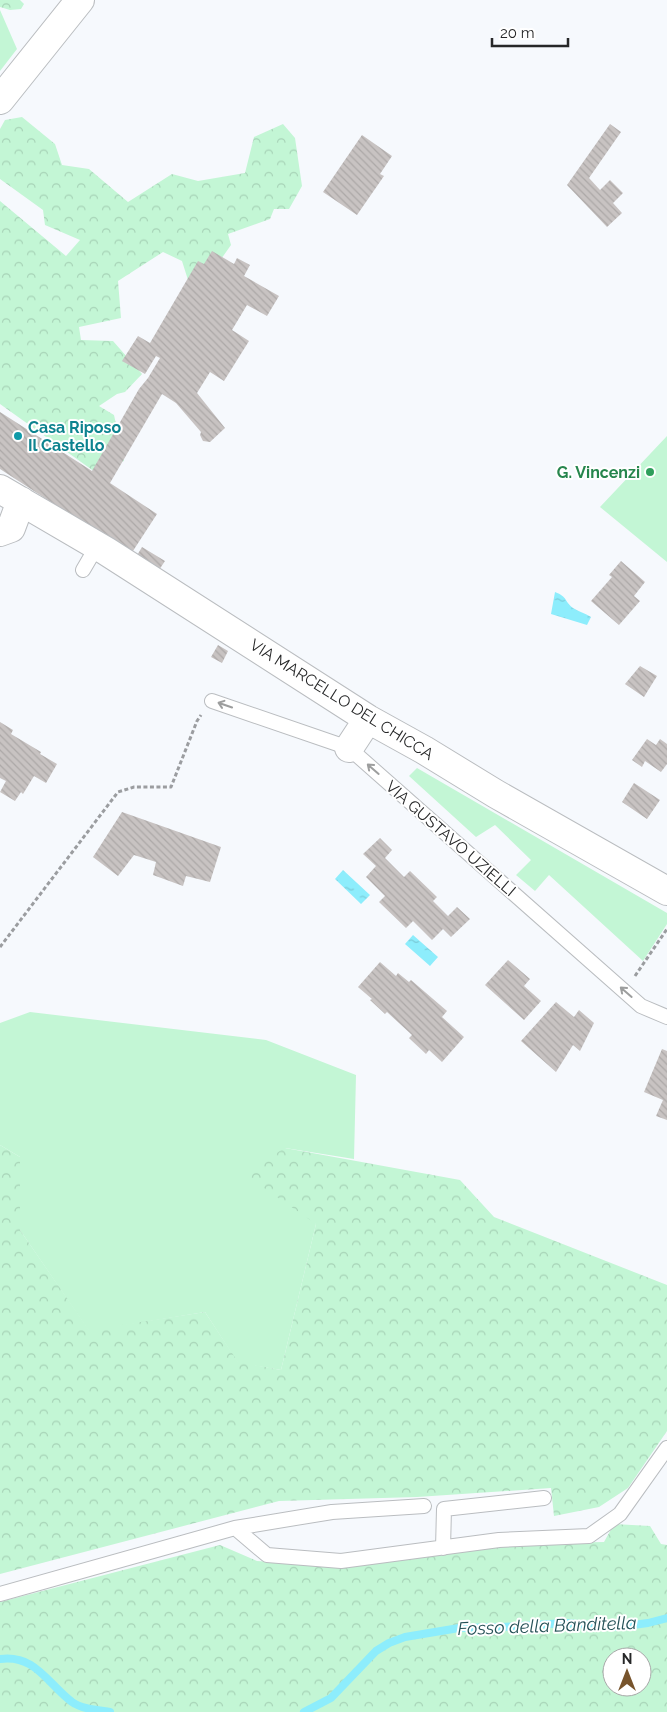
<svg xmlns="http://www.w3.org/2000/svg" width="667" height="1712" viewBox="0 0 667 1712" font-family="Raleway,sans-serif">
  <defs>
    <pattern id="forest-crowns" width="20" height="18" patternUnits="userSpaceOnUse" patternTransform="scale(1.25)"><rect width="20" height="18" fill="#c3f6d5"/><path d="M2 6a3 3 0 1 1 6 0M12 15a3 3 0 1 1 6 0" fill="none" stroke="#a7d3b7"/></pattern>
    <pattern id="water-ripples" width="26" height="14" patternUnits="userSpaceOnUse" patternTransform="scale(1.25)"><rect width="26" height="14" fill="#8dedfc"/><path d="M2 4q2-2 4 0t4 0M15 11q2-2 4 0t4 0" fill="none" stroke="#7acbd8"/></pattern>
    <pattern id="building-back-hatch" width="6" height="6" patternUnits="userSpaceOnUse" patternTransform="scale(1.25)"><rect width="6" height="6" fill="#c8c3c2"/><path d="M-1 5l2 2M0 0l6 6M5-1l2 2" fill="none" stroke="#aca8a7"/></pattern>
  </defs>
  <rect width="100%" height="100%" fill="#f6f9fd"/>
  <!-- green -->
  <path fill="#c3f6d5" d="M0 10 17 49 0 71Z
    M667 436V562L600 507Z
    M417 768 667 913V924L643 961 549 875 535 891 516 875 531 860 495 825 476 837 409 776Z
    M30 1012 266 1040 356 1075 354 1159 285 1148 316 1224 281 1370 238 1363 205 1312 89 1331 20 1230V1157L0 1145V1023Z"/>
  <!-- forest -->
  <path fill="url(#forest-crowns)" fill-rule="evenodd" d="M0 0H20L24 4 21 9 10 10 0 7Z
    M22 117 55 144 62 165 89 169 128 202 172 174 198 181 245 173 254 137 283 124 295 138 302 186 289 209H274L270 219 228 234 231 245 207 279 188 280 182 261 163 252 118 281 121 318 79 327 81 340 113 341 142 374 125 392 117 394 99 406 114 415 124 461 95 472 0 404V201L66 256 80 240 45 225 43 210 0 179V129L5 120Z
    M0 1145 20 1157V1230L89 1330 205 1312 238 1362 281 1370 316 1224 242 1173 285 1148 460 1180 494 1217 667 1285V1431L628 1488 599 1507 554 1516 551 1488 417 1497 279 1501 0 1574Z
    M614 1524 650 1526 661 1544 667 1545V1712H0V1602L220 1545 257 1561 336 1566 500 1544 604 1542ZM612 1657H642V1687H612Z"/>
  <!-- water -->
  <path fill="url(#water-ripples)" d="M555 592C568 597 564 601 573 608 579 612 585 613 591 617L587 625 551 614Z
    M343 870 370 895 361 904 335 879Z
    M413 935 438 957 430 966 405 944Z"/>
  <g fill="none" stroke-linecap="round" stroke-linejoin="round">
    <!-- stream -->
    <path stroke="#8dedfc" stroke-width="8" d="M0 1659C35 1654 47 1683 72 1702 82 1709 97 1710 110 1712
      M304 1712 331 1698 376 1651 389 1643 405 1637 459 1628 503 1627 565 1623 618 1627 648 1623 667 1618"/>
  </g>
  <!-- building -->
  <path fill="url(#building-back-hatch)" d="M610 124 621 132 589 178 600 190 610 180 623 193 613 203 622 213 607 227 567 185Z
    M362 135 392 156 380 174 384 176 357 215 323 192Z
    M212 251 234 264 237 258 250 265 244 276 279 296 267 316 247 305 232 330 249 341 224 381 210 372 197 393 225 428 210 442 203 441 200 435 201 432 176 403 162 394 110 483 157 514 131 554 0 469V412L92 471 139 389 148 378 160 358 156 356 145 374 122 361 138 336 150 343 198 261 204 264Z
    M142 547 165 561 159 570 136 557Z
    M621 561 645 582 634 596 640 601 619 625 591 601 612 577 609 575Z
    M218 645 228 651 222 663 211 657Z
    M640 666 657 676 644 697 625 684Z
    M0 722 13 730 11 734 41 752 40 754 57 764 46 783 34 776 23 794 21 792 15 801 0 792 6 781 0 778Z
    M647 739 656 745 660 739 667 744V764L661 772 645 761 642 767 632 760Z
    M634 783 660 800 647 819 622 802Z
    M122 812 221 847 210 882 186 876 183 886 153 875 156 862 134 855 118 876 93 857Z
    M380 838 392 850 385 858 404 877 410 871 437 897 433 901 448 916 457 907 470 919 451 937 443 929 432 940 413 921 406 928 379 902 385 896 366 877 376 866 363 854Z
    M508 960 530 979 524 986 541 1001 524 1020 485 985Z
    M380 962 396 976 398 973 409 982 411 980 447 1011 442 1017 464 1037 442 1062 429 1050 426 1054 409 1038 412 1035 387 1012 385 1014 370 1000 372 999 358 987Z
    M556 1002 574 1017 579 1010 594 1023 580 1051 573 1045 556 1072 521 1041Z
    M662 1049 667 1051V1120L656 1116 663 1100 644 1092Z"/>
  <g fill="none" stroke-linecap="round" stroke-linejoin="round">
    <!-- lane casing -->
    <g stroke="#babdc0" stroke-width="16">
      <path id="lane" d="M83 570 97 546
        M212 701 349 748 641 1006 667 1017
        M235 1528 267 1555 341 1561 499 1540 589 1536 620 1514 667 1448
        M443 1548 444 1509 544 1498
        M0 1594 235 1528 332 1512 424 1506"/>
    </g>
    <!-- street casing -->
    <g stroke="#babdc0" stroke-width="30">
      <path id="street" d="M0 100 80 0
        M0 489 106 551 368 719 424 750 496 794 667 891
        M0 532 11 528 21 501
        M349 748 368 719"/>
    </g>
    <!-- path -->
    <path stroke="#9b9da0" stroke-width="3" stroke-dasharray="4 2.5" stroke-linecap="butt" d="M0 947 118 792 134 787H171L197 721 201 715
      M635 976 667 929"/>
    <!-- lane -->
    <use href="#lane" stroke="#fff" stroke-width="14"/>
    <!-- street -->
    <use href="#street" stroke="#fff" stroke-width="28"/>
  </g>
  <!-- one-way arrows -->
  <defs><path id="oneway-shaft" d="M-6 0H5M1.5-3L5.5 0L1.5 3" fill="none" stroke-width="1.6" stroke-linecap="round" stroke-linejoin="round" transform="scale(1.25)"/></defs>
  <g stroke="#9d9e9e">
    <use href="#oneway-shaft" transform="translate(225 705) rotate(-161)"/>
    <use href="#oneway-shaft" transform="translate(373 769) rotate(-139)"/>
    <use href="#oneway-shaft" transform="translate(626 992) rotate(-139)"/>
  </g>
  <!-- markers -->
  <circle fill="#0f9aa8" stroke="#fff" stroke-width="2" cx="18" cy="436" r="5"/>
  <circle fill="#2e9e5b" stroke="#fff" stroke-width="2" cx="650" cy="472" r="5"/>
  <g text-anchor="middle" stroke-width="4" stroke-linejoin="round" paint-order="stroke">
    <!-- culture labels -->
    <g font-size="16" font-weight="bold" fill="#0d838f" stroke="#fff" text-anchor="start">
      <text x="28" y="433">Casa Riposo<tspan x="28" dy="18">Il Castello</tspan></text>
    </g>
    <!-- leisure labels -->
    <g font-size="16" font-weight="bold" fill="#27864d" stroke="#fff" text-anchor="end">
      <text x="640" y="478">G. Vincenzi</text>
    </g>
    <!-- street labels -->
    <g font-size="16" fill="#262728" stroke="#fff">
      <text transform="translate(342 699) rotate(32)" y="6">VIA MARCELLO DEL CHICCA</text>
      <text transform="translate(451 838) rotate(41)" y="6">VIA GUSTAVO UZIELLI</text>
    </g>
    <!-- water labels -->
    <g font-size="18" font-style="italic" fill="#245056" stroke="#fff">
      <text transform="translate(547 1626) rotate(-2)" y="6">Fosso della Banditella</text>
    </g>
  </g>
  <!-- north arrow -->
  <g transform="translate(627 1672)"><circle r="24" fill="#ffffff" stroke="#a8a9a9"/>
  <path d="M0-4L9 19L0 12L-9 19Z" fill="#77542c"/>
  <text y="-8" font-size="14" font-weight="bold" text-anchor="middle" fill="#262728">N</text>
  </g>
  <!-- scale -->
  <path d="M492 38v8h76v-8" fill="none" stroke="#262728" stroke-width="2.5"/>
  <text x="500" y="38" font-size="15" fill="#262728" stroke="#ffffff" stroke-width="4" paint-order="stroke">20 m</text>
</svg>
